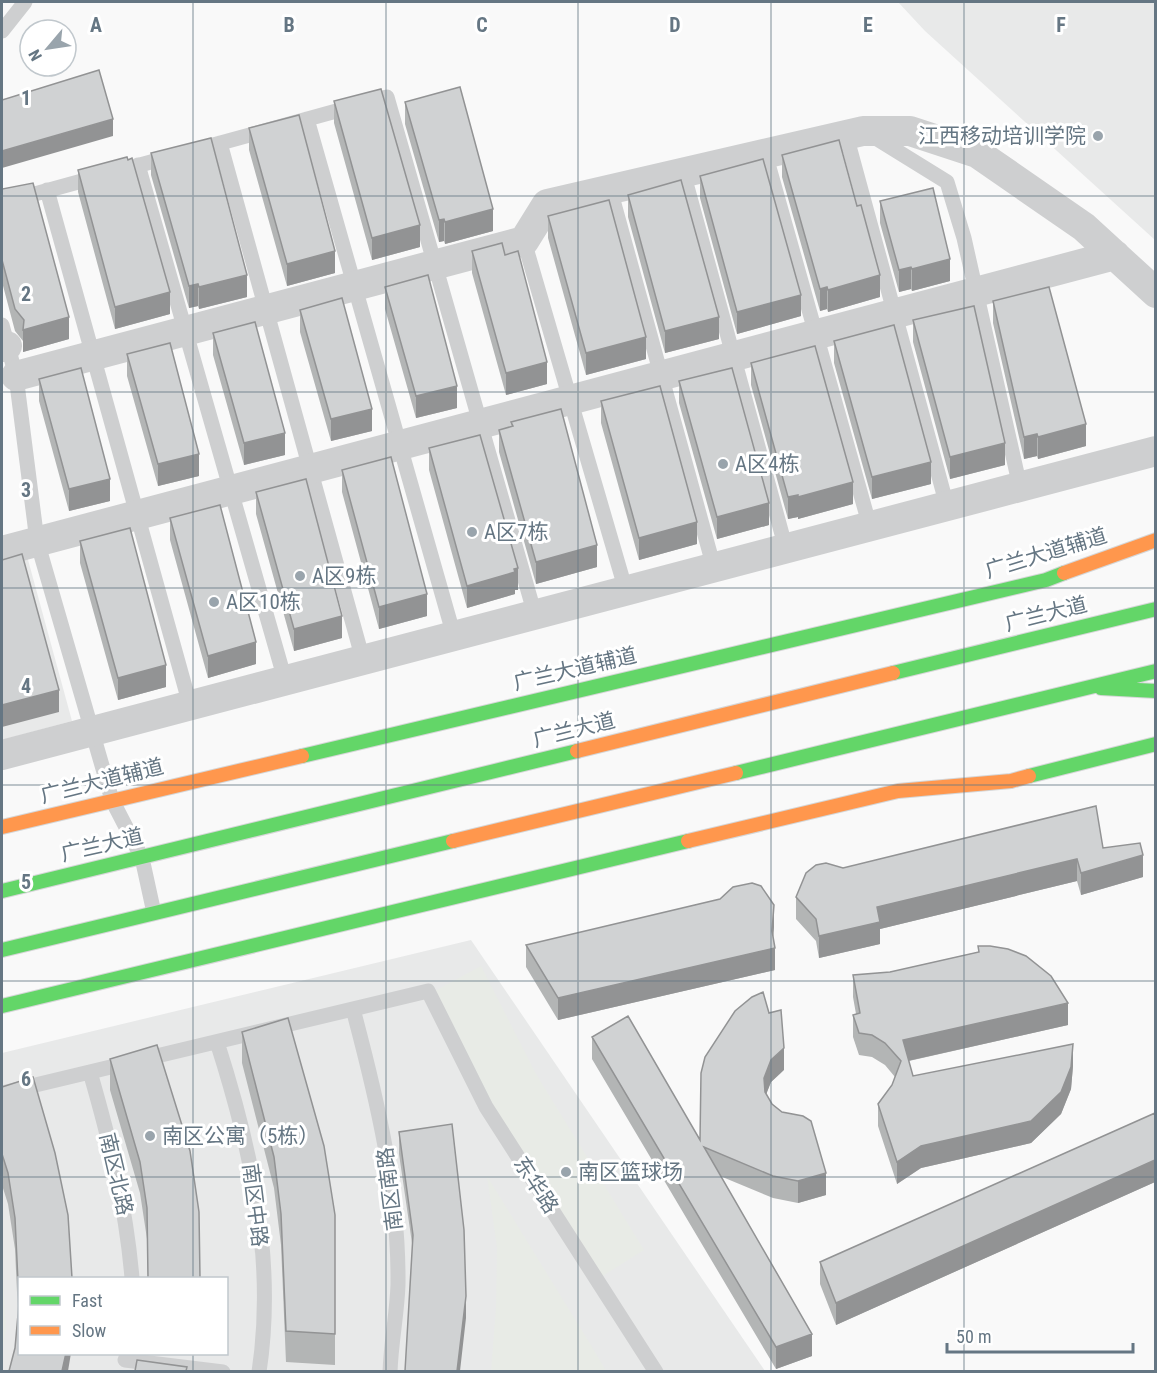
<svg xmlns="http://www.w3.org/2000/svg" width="1157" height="1373" viewBox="0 0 1157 1373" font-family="'Roboto Condensed','Noto Sans SC',sans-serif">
  <rect width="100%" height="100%" fill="#f9f9f9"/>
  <!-- built -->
  <path fill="#e8e9e9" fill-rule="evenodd" d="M898 2H1155V240L925 31Z
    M27 556 72 721 2 740V563Z
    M471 940 765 1371H2V1053ZM20 1278H226V1354H20Z"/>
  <!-- green -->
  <path fill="#e8ebe6" d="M481 966 536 1074 644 1250 601 1277 487 1095 435 991Z
    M487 1176 592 1347 606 1371H491L496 1308 497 1248Z
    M2 1258 6 1329 2 1354Z"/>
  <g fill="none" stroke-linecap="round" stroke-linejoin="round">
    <!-- fast casing -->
    <g stroke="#d5d6d7" stroke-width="16">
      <path id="fast" d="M893 673 1156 609
        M1101 688 1156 691
        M302 756 1046 580 1064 573
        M736 773 1156 671
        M1029 776 1156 744
        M2 891 577 751
        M2 950 453 841
        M2 1006 688 841"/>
    </g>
    <!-- slow casing -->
    <g stroke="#d5d6d7" stroke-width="16">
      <path id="slow" d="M1064 573 1156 540
        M577 751 893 673
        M2 827 302 756
        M453 841 736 773
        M688 841 898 791 1011 781 1029 776"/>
    </g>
    <!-- lane -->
    <path stroke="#cecfd0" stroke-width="15" d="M2 31 25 2
      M307 119 454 636
      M846 135 947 506
      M871 135 947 182 964 238 1020 487
      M220 143 363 660
      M195 150 387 97 535 615
      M765 153 870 527
      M138 165 285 680
      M683 172 786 549
      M610 189 714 568
      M47 190 190 705
      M2 203 169 157
      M524 241 626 591
      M2 325 16 376 37 541 112 800 142 858 154 913
      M353 1009C377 1099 399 1191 398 1285 397 1314 391 1342 390 1372
      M217 1042C251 1148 276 1260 259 1372
      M90 1072C110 1141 126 1207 132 1278
      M2 1093 428 991 486 1107 656 1372
      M125 1360 223 1372"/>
    <!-- street -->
    <path stroke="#cecfd0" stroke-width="30" d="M2 347 7 346
      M16 376 524 241 547 204 863 131H910L977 153 1084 227 1156 293
      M2 551 1115 255
      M2 755 1156 451"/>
    <!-- fast -->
    <use href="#fast" stroke="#63d668" stroke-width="14"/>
    <!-- slow -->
    <use href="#slow" stroke="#ff974d" stroke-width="14"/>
  </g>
  <!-- wall -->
  <path fill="#b3b5b5" d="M334 101 420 247 372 260 334 123Z
    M405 102 493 231 445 244 444 241 439 242 405 124Z
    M249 128 335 273 287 286 249 150Z
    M151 153 247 297 199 309 198 306 189 308 151 175Z
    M782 155 880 297 828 312 827 309 820 311 782 177Z
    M78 170 170 314 115 329 78 192Z
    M700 176 801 316 737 334 700 198Z
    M2 189 69 339 23 352V341L15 331 2 282Z
    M628 195 719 339 665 353 628 217Z
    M880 201 950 281 912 291 911 289 899 292 880 223Z
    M548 216 646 359 586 375 548 238Z
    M472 251 505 255 547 384 506 395 472 273Z
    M385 287 457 408 416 418 385 309Z
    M993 301 1086 446 1038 459 1037 456 1024 459 993 323Z
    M300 310 372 431 331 441 300 332Z
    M913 320 1005 465 950 479 913 342Z
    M213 333 285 455 244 465 213 355Z
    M834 341 931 484 872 499 834 363Z
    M127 354 199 476 158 486 127 376Z
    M751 363 853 504 798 519V517L788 519 751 385Z
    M39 379 110 501 69 511 39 401Z
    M679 381 769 525 717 539 679 403Z
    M601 401 697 544 639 560 601 423Z
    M511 422 597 567 536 584 499 452V430L511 427Z
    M429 448 518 590H515V594L467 608 429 470Z
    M342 470 427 616 379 629 342 492Z
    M256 492 342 638 294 651 256 514Z
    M170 518 256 664 208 678 170 540Z
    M80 541 166 687 118 700 80 563Z
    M1103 848 1143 877 1081 895 1077 881 880 929V944L819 958 816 941 796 919V897L843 868Z
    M774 927 773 938 775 970 558 1020 526 967V945Z
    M978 946 1068 1025 909 1061 913 1076 1073 1066 1071 1089 1061 1114 1031 1143 921 1168 897 1184 878 1126V1104L892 1085 895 1077 885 1065 872 1057 859 1055 853 1037V1015L856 1014 853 997V975L890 972 978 952Z
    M242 1032 335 1215V1365L286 1362 281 1245 274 1188 242 1063Z
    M592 1037 700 1140 784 1070 771 1082 766 1094 826 1195 798 1203 773 1198 720 1176 812 1356 776 1369 592 1059Z
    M110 1059 200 1278H148L147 1239 140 1193 110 1090Z
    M33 1077 20 1353 15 1348 18 1314 15 1249 8 1204 2 1185V1087Z
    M1155 1113V1182L836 1325 820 1284V1262Z
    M399 1132 466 1318 413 1250 399 1154Z"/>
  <!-- shaded-wall -->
  <path fill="#929394" d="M113 119V136L2 168V151Z
    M493 209V231L445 244V222Z
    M444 219V241L439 242V220Z
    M420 225V247L372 260V238Z
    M335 251V273L287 286V264Z
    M950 259V281L912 291V269Z
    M911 267V289L899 292V270Z
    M247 275V297L199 309V287Z
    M880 275V297L828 312V290Z
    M198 284V306L189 308V286Z
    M827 287V309L820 311V289Z
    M170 292V314L115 329V307Z
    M801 295V316L737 334V312Z
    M69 317V339L23 352V330Z
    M719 317V339L665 353V331Z
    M646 337V359L586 375V353Z
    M547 362V384L506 395V373Z
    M457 386V408L416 418V396Z
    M372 409V431L331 441V419Z
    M1086 424V446L1038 459V437Z
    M285 433V455L244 465V443Z
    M1037 434V456L1024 459V437Z
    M1005 443V465L950 479V457Z
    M199 454V476L158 486V464Z
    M931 462V484L872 499V477Z
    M110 479V501L69 511V489Z
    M853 482V504L798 519V497Z
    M798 495V517L788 519V497Z
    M769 503V525L717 539V517Z
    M697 522V544L639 560V538Z
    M597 545V567L536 584V562Z
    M518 568V590H515V594L467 608V586Z
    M427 594V616L379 629V607Z
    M342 616V638L294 651V629Z
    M256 642V664L208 678V656Z
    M166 665V687L118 700V678Z
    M59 690V712L2 727V705Z
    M1143 855V877L1081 895V873Z
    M1077 859V881L880 929V944L819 958V936L877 907Z
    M774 905V927L772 949 775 948V970L558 1020V998L772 931Z
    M1068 1003V1025L903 1062V1040Z
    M1073 1044V1066L1071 1089 1061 1114 1031 1143 921 1168 897 1184V1162Z
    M784 1048V1070L771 1082 764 1100V1078L771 1060Z
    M1155 1160V1182L836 1325V1303Z
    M826 1173V1195L798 1203V1181Z
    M466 1296V1318L460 1371H457Z
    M812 1334V1356L776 1369V1347Z
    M66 1353H71L68 1371H62Z"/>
  <!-- building -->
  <path fill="#d0d2d3" stroke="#929394" stroke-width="1.5" d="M99 70 113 119 2 151V100Z
    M460 87 493 209 445 222 444 219 439 220 405 102Z
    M381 89 420 225 372 238 334 101Z
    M299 115 335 251 287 264 249 128Z
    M211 138 247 275 199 287 198 284 189 286 151 153Z
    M839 140 857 206 861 205 880 275 828 290 827 287 820 289 782 155Z
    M127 157 128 160 132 158 170 292 115 307 78 170Z
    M763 159 801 295 737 312 700 176Z
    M681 180 719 317 665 331 628 195Z
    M33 183 69 317 23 330 24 320 15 309 2 260V189Z
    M933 188 950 259 912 269 911 267 899 270 880 201Z
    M609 200 646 337 586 353 548 216Z
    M502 243 505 255 518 251 547 362 506 373 472 251Z
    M428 275 457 386 416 396 385 287Z
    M1049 287 1086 424 1038 437 1037 434 1024 437 993 301Z
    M342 298 372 409 331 419 300 310Z
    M974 306 1005 443 950 457 913 320Z
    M255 322 285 433 244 443 213 333Z
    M894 325 931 462 872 477 834 341Z
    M170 343 199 454 158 464 127 354Z
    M815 346 853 482 798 497V495L788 497 751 363Z
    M81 368 110 479 69 489 39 379Z
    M732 368 769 503 717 517 679 381Z
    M660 386 697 522 639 538 601 401Z
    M561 409 597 545 536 562 499 430 513 426 511 422Z
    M480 435 518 568 514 569 515 572 467 586 429 448Z
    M391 457 427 594 379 607 342 470Z
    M306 479 342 616 294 629 256 492Z
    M220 505 256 642 208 656 170 518Z
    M130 528 166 665 118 678 80 541Z
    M22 554 59 690 2 705V560Z
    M1096 806 1103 848 1140 843 1143 855 1081 873 1077 859 877 907 880 922 819 936 816 919 796 897 806 873 816 865 826 863 843 868Z
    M752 883 761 886 774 905 772 931 775 948 558 998 526 945 720 899 733 887Z
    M978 946H990L1008 949 1026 956 1051 976 1068 1003 903 1040 913 1076 1073 1044 1071 1067 1061 1092 1031 1121 921 1146 897 1162 878 1104 892 1085 901 1061 885 1043 872 1035 859 1033 853 1015 860 1013 853 975 890 972 979 952Z
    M763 992 769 1013 781 1010 784 1048 771 1060 764 1078 765 1092 772 1104 782 1112 803 1116 811 1121 826 1173 798 1181 773 1176 704 1147 812 1334 776 1347 592 1037 628 1016 700 1140 701 1073 705 1057 735 1011 752 997Z
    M288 1018 324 1146 335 1215V1334L286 1331 281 1214 274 1157 242 1032Z
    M157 1045 190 1151 199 1212 200 1278H148L147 1208 140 1162 110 1059Z
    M33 1077 55 1153 68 1215 72 1278H20V1353H66L62 1371H9L15 1348 19 1303 15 1218 8 1173 2 1154V1087Z
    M1155 1113V1160L836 1303 820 1262Z
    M452 1124 464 1230 466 1296 457 1371H405L413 1235 399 1132Z
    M137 1360 187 1367 186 1371H135Z"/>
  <!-- grid -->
  <path fill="none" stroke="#657683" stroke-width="1.5" stroke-opacity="0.55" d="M193 2V1278M386 2V1372M578 2V1372M771 2V1372M964 2V1372M2 196H1156M2 392H1156M2 588H1156M2 785H1156M2 981H1156M2 1177H1156M193 1354V1372"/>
  <!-- markers -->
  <g fill="#99a4ac" stroke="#fff" stroke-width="2">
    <circle cx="1098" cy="136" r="6"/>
    <circle cx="723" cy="464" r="6"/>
    <circle cx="472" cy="532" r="6"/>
    <circle cx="300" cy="576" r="6"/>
    <circle cx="214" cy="602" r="6"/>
    <circle cx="150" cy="1136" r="6"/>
    <circle cx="566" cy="1172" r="6"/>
  </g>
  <g text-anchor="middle" stroke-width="6" stroke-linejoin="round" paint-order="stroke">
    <!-- poi labels -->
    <g font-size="21" fill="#657683" stroke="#fff" text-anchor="start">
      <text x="1086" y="143" text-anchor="end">江西移动培训学院</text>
      <text x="735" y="471">A区4栋</text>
      <text x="484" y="539">A区7栋</text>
      <text x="312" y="583">A区9栋</text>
      <text x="226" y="609">A区10栋</text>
      <text x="162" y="1143">南区公寓（5栋）</text>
      <text x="578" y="1179">南区篮球场</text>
    </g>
    <!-- street labels -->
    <g font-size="21" fill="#657683" stroke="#fff">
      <text transform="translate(1046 553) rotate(-17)" y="7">广兰大道辅道</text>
      <text transform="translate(1046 614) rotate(-14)" y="7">广兰大道</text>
      <text transform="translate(575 669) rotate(-13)" y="7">广兰大道辅道</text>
      <text transform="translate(574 730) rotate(-14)" y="7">广兰大道</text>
      <text transform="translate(102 781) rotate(-14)" y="7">广兰大道辅道</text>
      <text transform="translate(102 845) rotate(-13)" y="7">广兰大道</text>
      <text transform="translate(116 1174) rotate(77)" y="7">南区北路</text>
      <text transform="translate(536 1185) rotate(57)" y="7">东华路</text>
      <text transform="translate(390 1189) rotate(-97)" y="7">南区南路</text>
      <text transform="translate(255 1205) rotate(83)" y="7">南区中路</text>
    </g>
  </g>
  <g font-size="20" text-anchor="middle" font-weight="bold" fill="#657683" stroke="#fff" stroke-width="6" stroke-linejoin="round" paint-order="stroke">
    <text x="96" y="32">A</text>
    <text x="289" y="32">B</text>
    <text x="482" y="32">C</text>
    <text x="675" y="32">D</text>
    <text x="868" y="32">E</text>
    <text x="1061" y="32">F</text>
    <text x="26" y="105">1</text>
    <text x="26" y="301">2</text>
    <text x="26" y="497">3</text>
    <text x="26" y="693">4</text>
    <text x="26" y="889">5</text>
    <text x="26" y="1086">6</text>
  </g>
  <!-- border -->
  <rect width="1157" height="1373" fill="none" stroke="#657683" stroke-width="6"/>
  <!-- legend -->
  <rect x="18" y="1277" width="210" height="78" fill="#ffffff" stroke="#c1c8cd" stroke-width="1.5"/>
  <rect x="30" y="1296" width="30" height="9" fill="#63d668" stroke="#c1c8cd" stroke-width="1.5"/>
  <text x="72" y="1307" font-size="18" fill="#657683">Fast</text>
  <rect x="30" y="1326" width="30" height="9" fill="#ff974d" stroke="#c1c8cd" stroke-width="1.5"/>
  <text x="72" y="1337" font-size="18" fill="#657683">Slow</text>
  <!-- north arrow -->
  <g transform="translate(48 48) rotate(241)"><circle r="28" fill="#ffffff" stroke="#c1c8cd" stroke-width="1.5"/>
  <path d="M0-4.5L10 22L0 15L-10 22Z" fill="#99a4ac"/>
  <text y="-9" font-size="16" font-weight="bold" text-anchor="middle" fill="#657683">N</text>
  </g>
  <!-- scale -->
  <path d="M947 1343v9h186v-9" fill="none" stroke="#657683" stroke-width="3"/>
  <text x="956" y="1343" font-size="18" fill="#657683" stroke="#ffffff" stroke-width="4.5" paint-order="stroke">50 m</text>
</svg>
